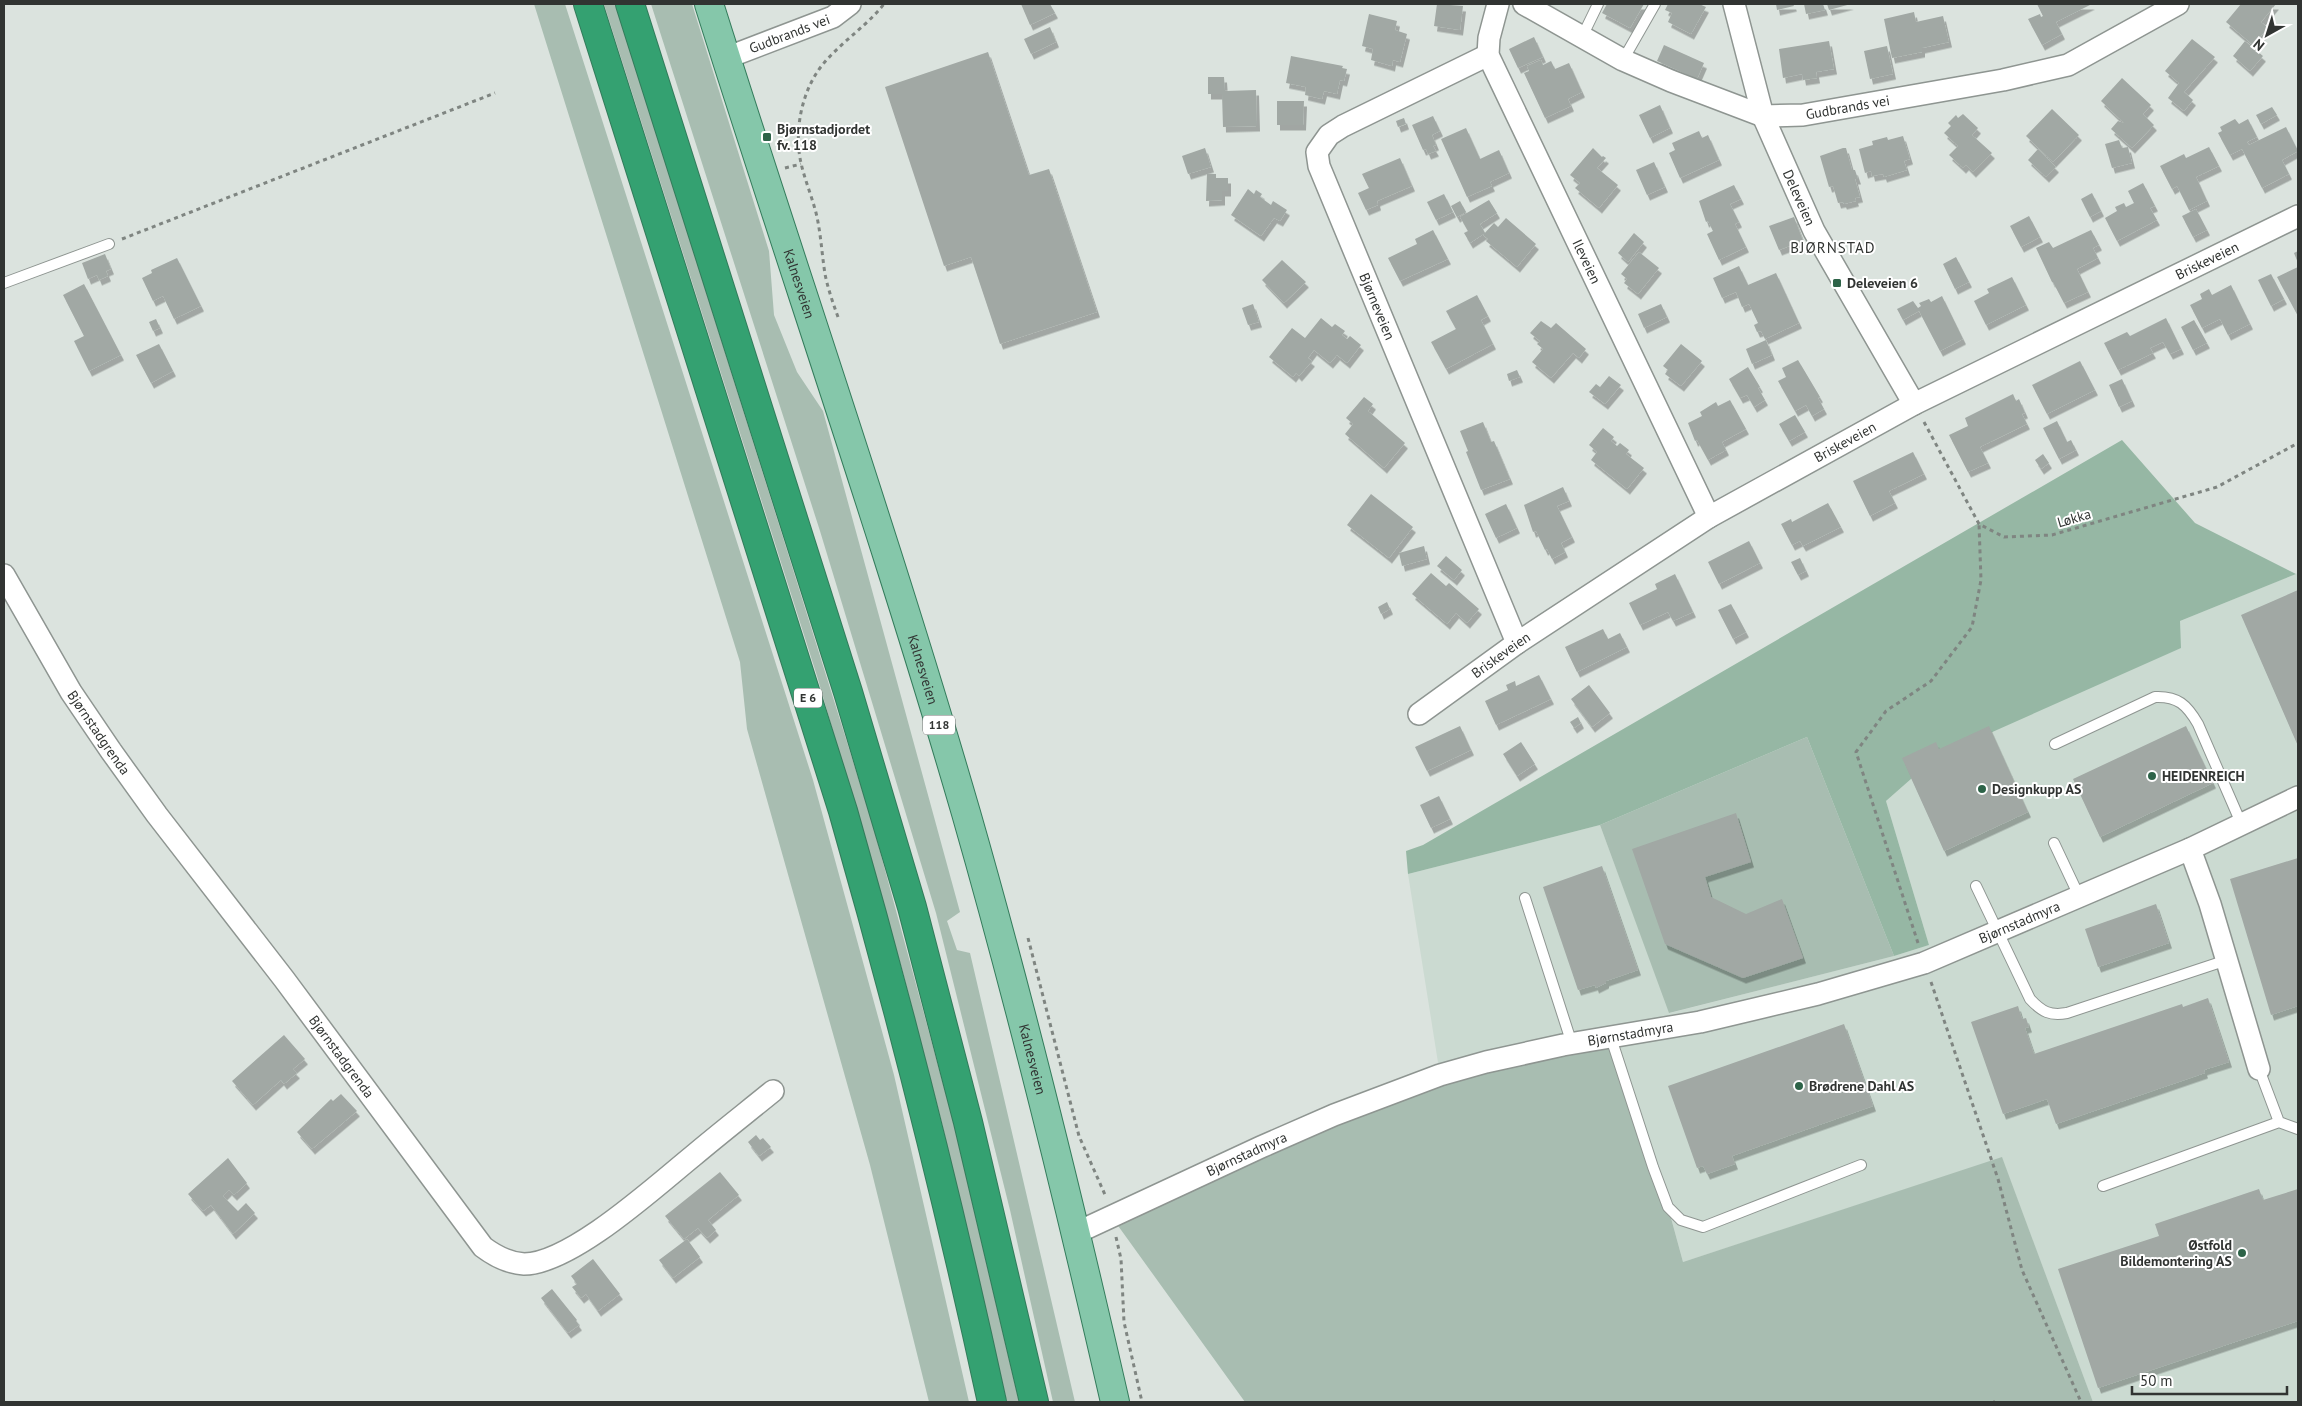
<svg xmlns="http://www.w3.org/2000/svg" width="2302" height="1406" viewBox="0 0 2302 1406" font-family="'PT Sans',sans-serif">
  <defs>
    <filter id="shadow"><feDropShadow dx="3" dy="5.5" stdDeviation="0" flood-color="#0004"/></filter>
  </defs>
  <rect width="100%" height="100%" fill="#dbe3de"/>
  <!-- built -->
  <path fill="#cbdad1" d="M2298 573V1402H2093L2002 1158 1683 1262 1668 1207 1440 1075 1408 874 1600 825 1670 1013 1894 956 1929 945 1886 801 1936 757 2180 621Z"/>
  <!-- green -->
  <path fill="#a8bdb1" d="M534 4H565L813 780 894 1075 969 1402H929L870 1165 747 729 740 662Z
    M604 4H616L872 822 952 1117 1019 1402H1007L942 1123 902 969 817 676Z
    M651 4H692L769 251 774 315 797 372 823 411 960 912 947 921 957 950 970 953 1075 1402H1053L1010 1210 936 913 820 531Z
    M1807 737 1894 956 1669 1013 1600 825Z
    M1611 1038 1668 1207 1683 1262 2002 1157 2093 1402H1245L1111 1216 1440 1075Z"/>
  <!-- forest -->
  <path fill="#96b7a4" d="M2122 440 2195 523 2296 574 2180 621 2181 648 1936 757 1886 801 1929 945 1894 956 1807 737 1600 825 1408 874 1406 851 1423 845Z"/>
  <!-- building -->
  <path fill="#a1a8a4" filter="url(#shadow)" d="M1021 4H1050L1055 13 1030 25Z
    M1437 4 1463 6 1460 30 1434 26Z
    M1607 4H1644L1630 28 1602 13Z
    M1668 4H1699L1706 7 1691 34 1668 22 1672 13 1665 10Z
    M1776 4H1793L1794 6 1777 10Z
    M1804 4H1823L1825 10 1806 14Z
    M1827 4H1851L1829 10Z
    M2037 4H2092L2056 22 2062 34 2042 45 2028 19 2040 14 2041 17 2043 16Z
    M2241 4H2276L2261 22 2268 28 2253 45 2226 22Z
    M1914 12 1916 22 1943 16 1949 42 1922 48V52L1892 58 1884 19Z
    M1369 14 1397 21 1395 30 1407 34 1400 62 1393 60 1392 66 1371 60 1373 49 1362 46Z
    M1050 27 1056 42 1031 54 1024 39Z
    M1534 37 1543 57 1518 68 1509 49Z
    M2192 39 2215 57 2184 92 2193 100 2184 111 2168 98 2179 83 2165 71Z
    M1829 41 1834 69 1816 72 1817 78 1803 80 1802 74 1783 78 1779 49Z
    M2245 41 2263 56 2250 71 2233 56Z
    M1664 45 1704 63 1697 79 1657 61Z
    M1887 46 1893 74 1870 79 1864 51Z
    M988 52 1029 175 1049 169 1097 312 1000 344 971 257 944 266 885 87Z
    M1291 56 1343 66 1342 68 1347 69 1344 81 1340 80 1337 94 1324 91 1322 99 1305 95 1306 87 1286 83Z
    M1541 60 1543 65 1551 61 1555 69 1569 63 1582 92 1568 99 1571 106 1545 118 1524 73 1529 71 1527 66Z
    M1208 77H1224L1225 91 1256 90 1257 126 1223 127 1222 94H1208Z
    M2122 78 2151 105 2143 114 2154 125 2132 148 2111 129 2118 121 2124 123 2101 101Z
    M1277 101H1304L1303 125H1277Z
    M1660 105 1670 128 1650 138 1639 115Z
    M2272 107 2277 115 2261 124 2256 115Z
    M2052 109 2079 135 2053 162 2026 136Z
    M1963 114 1978 128 1972 135 1992 153 1973 172 1966 165 1963 168 1949 155 1958 146 1944 133 1951 126 1948 123 1956 115 1958 118Z
    M1433 116 1440 131 1432 135 1436 145 1433 146 1436 151 1428 154 1426 149 1423 150 1412 125Z
    M1404 118 1406 124 1398 127 1396 121Z
    M2235 119 2239 124 2248 119 2257 137 2247 142 2249 145 2286 127 2298 151 2282 160 2289 174 2262 188 2242 149 2230 155 2218 133 2222 131 2220 127Z
    M1466 128 1480 159 1499 150 1509 173 1490 182 1492 186 1467 197 1441 139Z
    M1699 131 1702 138 1708 135 1719 160 1680 178 1669 153 1675 150 1672 143Z
    M1903 136 1910 159 1904 161 1907 170 1884 177 1883 174 1872 176 1871 171 1865 173 1859 149 1873 145 1872 141 1887 137 1888 140Z
    M2119 140 2122 148 2128 147 2132 163 2112 168 2105 144Z
    M2209 147 2219 166 2196 177 2207 201 2189 210 2177 186 2172 189 2160 166 2184 154 2186 158Z
    M1205 148 1211 167 1188 174 1182 156Z
    M1593 148 1602 157 1603 156 1606 158 1597 168 1618 185 1599 208 1575 188 1580 183 1570 175Z
    M1843 148H1846L1852 170H1855L1858 179H1855L1860 197 1855 198 1856 201 1844 204 1843 202 1838 203 1833 186 1829 187 1820 156Z
    M2038 149 2056 167 2046 177 2028 160Z
    M1400 158 1412 186 1377 201 1378 205 1366 210 1358 193 1369 188 1362 174Z
    M1654 162 1665 187 1647 195 1636 170Z
    M1207 174H1216V178H1228V191H1222V200L1206 201Z
    M2143 183 2155 206 2150 208 2157 220 2117 241 2105 218 2117 211 2115 207 2124 203 2126 207 2134 203 2128 191Z
    M1734 185 1741 199 1730 204 1739 222 1735 224 1746 247 1719 260 1707 234 1713 231 1708 221 1706 222 1699 201Z
    M1248 189 1254 194 1256 190 1262 194 1260 197 1271 205 1273 201 1287 210 1280 221 1274 218 1261 236 1231 215Z
    M2092 193 2101 211 2090 217 2081 199Z
    M1444 194 1453 212 1436 220 1427 202Z
    M1489 200 1497 213 1480 224 1485 233 1470 243 1464 233 1468 231 1460 217Z
    M1460 201 1466 212 1457 217 1451 206Z
    M2196 209 2207 230 2193 237 2182 216Z
    M2029 216 2040 237 2021 247 2010 226Z
    M1794 217 1803 241 1779 250 1769 226Z
    M1506 218 1536 244 1517 267 1486 241 1488 239 1483 235 1494 223 1498 227Z
    M1433 230 1448 259 1400 281 1388 258 1417 244 1415 239Z
    M2091 230 2099 245 2093 248 2098 258 2077 269 2088 292 2064 303 2053 282H2052L2036 248 2049 242 2053 248Z
    M1634 233 1644 242 1628 262 1618 253Z
    M2298 251V263L2294 253Z
    M1639 252 1659 268 1638 294 1624 283 1627 279 1621 274Z
    M105 254 111 269 106 271 108 276 99 280 97 275 88 279 82 263Z
    M1956 257 1969 282 1955 289 1943 264Z
    M177 258 201 306 174 319 163 296 153 301 142 278 152 273 151 270Z
    M1282 260 1306 282 1284 303 1262 280Z
    M1739 266 1748 285 1776 273 1799 323 1765 339 1761 331 1757 332 1754 325 1758 323 1749 304 1742 307 1736 292 1722 298 1713 278Z
    M2298 267V316L2277 277Z
    M2271 274 2284 299 2271 306 2258 280Z
    M2012 277 2026 305 1986 325 1974 301 1989 293 1987 289Z
    M84 284 121 355 89 371 74 341 84 336 63 295Z
    M2231 285 2250 324 2228 335 2220 319 2202 328 2190 305 2202 299 2200 294 2209 289 2212 295Z
    M1477 295 1488 316 1481 320 1493 344 1446 369 1431 342 1456 329 1446 311Z
    M1942 296 1963 339 1940 351 1919 311 1903 320 1897 309 1913 301 1918 308 1921 306 1919 303 1929 299 1931 302Z
    M1253 304 1259 322 1248 325 1242 308Z
    M1661 304 1667 317 1644 328 1638 314Z
    M1321 318 1332 327 1335 324 1345 331 1342 335 1347 339 1350 336 1361 345 1347 363 1337 355 1330 363 1314 350 1308 358 1312 361 1299 376 1296 373 1293 377 1269 357 1292 328 1305 338Z
    M2166 318 2181 349 2170 354 2163 342 2150 348 2153 353 2118 370 2104 343 2127 332 2130 336Z
    M156 319 160 328 153 331 149 322Z
    M2194 320 2207 343 2193 350 2181 327Z
    M1541 321 1551 328 1556 323 1586 349 1579 358 1573 353 1551 378 1532 362 1543 349 1537 344 1540 341 1530 333Z
    M1766 340 1772 355 1752 364 1746 349Z
    M159 344 173 371 151 383 136 355Z
    M1681 344 1702 361 1681 386 1665 374 1668 370 1663 366Z
    M1798 360 1820 397 1818 398 1824 409 1812 416 1806 405 1795 411 1778 381 1786 377 1782 368Z
    M2080 361 2095 390 2047 414 2032 385Z
    M1748 367 1760 387 1758 388 1765 400 1754 407 1747 395 1740 398 1729 379Z
    M1517 370 1520 377 1509 381 1507 374Z
    M1609 376 1621 385 1605 404 1589 392 1596 384 1600 387Z
    M2122 379 2132 401 2119 407 2109 385Z
    M2013 394 2016 401 2019 399 2025 413 2022 414 2027 424 1980 447 1988 463 1968 472 1949 435 1968 426 1965 418Z
    M1364 397 1373 404 1368 411 1405 443 1384 468 1345 434 1353 424 1346 418Z
    M1730 400 1746 429 1722 442 1726 450 1708 460 1697 440 1695 441 1688 423 1702 416 1700 412 1716 402 1718 406Z
    M1795 415 1805 432 1789 441 1779 424Z
    M2057 421 2067 442 2071 440 2076 450 2059 459 2043 428Z
    M1483 422 1491 442 1494 441 1510 479 1481 490 1466 452 1468 451 1460 431Z
    M1603 428 1614 437 1611 441 1617 446 1620 443 1629 450 1626 454 1644 468 1627 489 1591 460 1597 452 1589 445Z
    M1913 452 1924 474 1889 491 1895 503 1870 516 1853 481Z
    M2043 454 2049 463 2041 469 2035 460Z
    M1563 487 1569 501 1557 506 1572 537 1561 543 1565 552 1552 559 1547 549 1545 550 1536 531 1533 532 1524 505Z
    M1371 494 1413 527 1389 558 1347 525Z
    M1828 503 1841 527 1803 546 1800 541 1792 545 1781 524 1791 519 1792 522Z
    M1506 504 1517 528 1496 538 1485 514Z
    M1749 541 1760 563 1719 584 1708 562Z
    M1424 546 1427 559 1402 566 1399 553Z
    M1446 556 1462 570 1454 580 1437 566Z
    M1800 558 1806 571 1798 575 1791 562Z
    M1431 573 1446 586 1449 583 1479 609 1467 623 1456 613 1447 624 1412 594Z
    M1675 574 1693 612 1673 621 1668 612 1640 625 1629 603 1657 589 1655 584Z
    M2298 590V746L2241 615Z
    M1387 602 1390 609 1381 614 1378 607Z
    M1731 604 1746 632 1733 639 1718 610Z
    M1603 629 1608 639 1620 633 1627 647 1577 672 1565 647Z
    M1539 675 1551 699 1496 725 1485 701 1508 690 1506 685 1515 681 1516 686Z
    M1589 685 1610 713 1592 727 1571 699Z
    M1578 717 1581 723 1574 728 1570 722Z
    M1460 726 1471 750 1427 771 1415 747Z
    M1989 726 2028 812 1944 851 1902 758 1936 742 1939 749Z
    M2186 726 2213 783 2100 837 2073 779Z
    M1521 742 1535 764 1517 776 1503 754Z
    M1439 796 1450 819 1431 828 1420 805Z
    M1736 813 1751 862 1705 877 1711 897 1746 914 1782 899 1803 958 1743 978 1665 944 1632 849Z
    M2298 858V1006L2271 1015 2230 879Z
    M1602 866 1638 970 1606 981V983L1596 988 1595 985 1578 990 1543 887Z
    M2156 904 2169 943 2098 967 2085 929Z
    M2208 998 2229 1062 2204 1070 2205 1073 2056 1124 2047 1099 2003 1114 1971 1022 2018 1006 2022 1019 2026 1018 2029 1027 2025 1028 2034 1054 2182 1004 2183 1007Z
    M1844 1024 1873 1106 1732 1156 1735 1164 1707 1174 1703 1166 1697 1168 1668 1086Z
    M284 1035 305 1059 293 1069 297 1073 284 1084 281 1080 253 1105 232 1081Z
    M341 1094 357 1111 312 1149 297 1132 331 1099 333 1101Z
    M756 1135 760 1140 763 1138 771 1147 759 1156 748 1142Z
    M228 1158 247 1183 234 1195 229 1190 223 1196 238 1211 246 1203 255 1213 233 1234 211 1205 203 1211 188 1194Z
    M720 1172 739 1195 708 1220 716 1230 707 1238 698 1228 684 1239 665 1216Z
    M2259 1189 2263 1200 2298 1189V1321L2098 1388 2058 1269 2159 1236 2155 1224Z
    M687 1239 700 1257 673 1278 659 1260Z
    M593 1259 620 1294 598 1311 586 1294 581 1298 572 1287 577 1284 571 1276Z
    M552 1289 577 1320 576 1321 579 1325 568 1333 541 1298Z"/>
  <g fill="none" stroke-linecap="round" stroke-linejoin="round">
    <!-- service casing -->
    <g stroke="#8e9591" stroke-width="12">
      <path id="service" d="M1582 37 1598 4
        M1623 60 1655 4
        M4 283 109 244
        M2055 744 2155 697C2178 696 2187 705 2198 724L2241 823
        M2054 843 2079 896
        M1976 886 2030 999C2042 1012 2050 1016 2067 1013L2227 960
        M1525 898 1572 1044
        M1611 1038 1653 1167 1668 1207 1681 1220 1703 1227 1861 1165
        M2259 1069 2279 1122
        M2103 1186 2279 1122 2298 1129"/>
    </g>
    <!-- minor casing -->
    <g stroke="#8e9591" stroke-width="24">
      <g id="minor">
        <path id="s1" d="M1498 4 1489 38 1488 55 1709 517"/>
        <path id="s2" d="M1524 4 1623 60 1671 81 1763 116 1803 115 2003 80 2068 65 2178 4"/>
        <path id="s3" d="M1734 4 1763 116 1814 231 1914 404"/>
        <path id="s4" d="M1488 55 1343 126 1329 135 1317 152 1319 166 1517 643"/>
        <path id="s5" d="M726 58 833 17 850 4"/>
        <path id="s6" d="M4 575 71 692 111 751 157 815 284 979 483 1247C495 1256 508 1263 524 1264 571 1264 656 1186 693 1156 719 1134 746 1113 773 1091"/>
        <path id="s7" d="M1419 714 1517 643 1709 517 1914 404 2298 216"/>
        <path d="M2190 849 2210 904 2259 1069"/>
        <path id="s8" d="M1076 1233 1261 1147 1334 1115 1440 1075 1486 1062 1563 1045 1700 1022 1818 994 1924 963 2190 849 2298 797"/>
      </g>
    </g>
    <!-- primary casing -->
    <g stroke="#337b5b" stroke-width="30">
      <g id="primary">
        <path id="s9" d="M709 4C794 274 887 541 966 813 1022 1008 1070 1205 1115 1402"/>
      </g>
    </g>
    <!-- motorway casing -->
    <g stroke="#337b5b" stroke-width="30">
      <path id="motorway" d="M588 4 843 811C899 1006 949 1204 992 1402
        M630 4 848 692 912 907 968 1122 1034 1402"/>
    </g>
    <!-- path -->
    <path stroke="#7f8581" stroke-width="3" stroke-dasharray="4 4" stroke-linecap="butt" d="M785 168 801 164
      M122 239 495 93
      M838 317C833 303 828 289 825 274 822 255 821 236 817 217 813 199 805 181 801 163 794 132 801 94 820 68 838 44 865 28 884 4
      M1924 422 1979 524 2004 537 2052 535 2217 487 2298 443
      M1028 938 1079 1136 1106 1197
      M1918 943 1856 752 1886 711 1931 681 1972 627 1981 580 1979 524
      M1931 982 1998 1179 2022 1270 2081 1402
      M1116 1237 1121 1259 1124 1322 1142 1402
      M1993 1401 1994 1402"/>
    <!-- service -->
    <use href="#service" stroke="#fff" stroke-width="10"/>
    <!-- minor -->
    <use href="#minor" stroke="#fff" stroke-width="21"/>
    <!-- primary -->
    <use href="#primary" stroke="#85c7aa" stroke-width="28"/>
    <!-- motorway -->
    <use href="#motorway" stroke="#34a171" stroke-width="28"/>
  </g>
  <!-- markers -->
  <g fill="#2d6348" stroke="#fff" stroke-width="2">
    <rect x="762" y="132" width="10" height="10" rx="2.5"/>
    <rect x="1832" y="278" width="10" height="10" rx="2.5"/>
    <circle cx="2152" cy="776" r="5"/>
    <circle cx="1982" cy="789" r="5"/>
    <circle cx="1799" cy="1086" r="5"/>
    <circle cx="2242" cy="1253" r="5"/>
  </g>
  <g text-anchor="middle" stroke-width="4" stroke-linejoin="round" paint-order="stroke">
    <!-- shield labels -->
    <g fill="#fff" stroke="#6f7170" stroke-width="1">
      <rect x="794" y="688.5" width="28" height="19" rx="4"/>
      <rect x="923" y="715.5" width="32" height="19" rx="4"/>
    </g>
    <g font-size="12" font-weight="bold" fill="#313432">
      <text x="808" y="702">E 6</text>
      <text x="939" y="729">118</text>
    </g>
    <!-- street labels -->
    <g font-size="14" fill="#313432" stroke="#fff">
      <text dy="5" stroke="none"><textPath href="#s5" startOffset="68">Gudbrands vei</textPath></text>
      <text dy="5" stroke="none"><textPath href="#s2" startOffset="350">Gudbrands vei</textPath></text>
      <text dy="5" stroke="none"><textPath href="#s3" startOffset="205">Deleveien</textPath></text>
      <text dy="5" stroke="none"><textPath href="#s7" startOffset="911">Briskeveien</textPath></text>
      <text dy="5" stroke="none"><textPath href="#s1" startOffset="281">Ileveien</textPath></text>
      <text dy="5" stroke="none"><textPath href="#s9" startOffset="294">Kalnesveien</textPath></text>
      <text dy="5" stroke="none"><textPath href="#s4" startOffset="365">Bjørneveien</textPath></text>
      <text dy="5" stroke="none"><textPath href="#s7" startOffset="506">Briskeveien</textPath></text>
      <text transform="translate(2074 518) rotate(-16)" y="5">Løkka</text>
      <text dy="5" stroke="none"><textPath href="#s7" startOffset="101">Briskeveien</textPath></text>
      <text dy="5" stroke="none"><textPath href="#s9" startOffset="699">Kalnesveien</textPath></text>
      <text dy="5" stroke="none"><textPath href="#s6" startOffset="184">Bjørnstadgrenda</textPath></text>
      <text dy="5" stroke="none"><textPath href="#s8" startOffset="998">Bjørnstadmyra</textPath></text>
      <text dy="5" stroke="none"><textPath href="#s8" startOffset="592">Bjørnstadmyra</textPath></text>
      <text dy="5" stroke="none"><textPath href="#s6" startOffset="589">Bjørnstadgrenda</textPath></text>
      <text dy="5" stroke="none"><textPath href="#s9" startOffset="1104">Kalnesveien</textPath></text>
      <text dy="5" stroke="none"><textPath href="#s8" startOffset="188">Bjørnstadmyra</textPath></text>
    </g>
    <!-- poi labels -->
    <g font-size="14" font-weight="bold" fill="#313432" stroke="#fff" text-anchor="start">
      <text x="777" y="134">Bjørnstadjordet<tspan x="777" dy="16">fv. 118</tspan></text>
      <text x="1847" y="288">Deleveien 6</text>
      <text x="2162" y="781">HEIDENREICH</text>
      <text x="1992" y="794">Designkupp AS</text>
      <text x="1809" y="1091">Brødrene Dahl AS</text>
      <text x="2232" y="1250" text-anchor="end">Østfold<tspan x="2232" dy="16">Bildemontering AS</tspan></text>
    </g>
    <!-- neighbourhood labels -->
    <g font-size="15" letter-spacing="1" fill="#313432" stroke="#fff">
      <text x="1833" y="253">BJØRNSTAD</text>
    </g>
  </g>
  <!-- border -->
  <rect width="2302" height="1406" fill="none" stroke="#313432" stroke-width="10"/>
  <!-- north arrow -->
  <g transform="translate(2267 35) rotate(219)" stroke="#ffffff" stroke-width="4" paint-order="stroke">
  <path d="M0-4L9 19L0 12L-9 19Z" fill="#313432"/>
  <text y="-8" font-size="14" font-weight="bold" text-anchor="middle" fill="#313432">N</text>
  </g>
  <!-- scale -->
  <path d="M2132 1386v8h155v-8" fill="none" stroke="#313432" stroke-width="2.5"/>
  <text x="2140" y="1386" font-size="15" fill="#313432" stroke="#ffffff" stroke-width="4" paint-order="stroke">50 m</text>
</svg>
